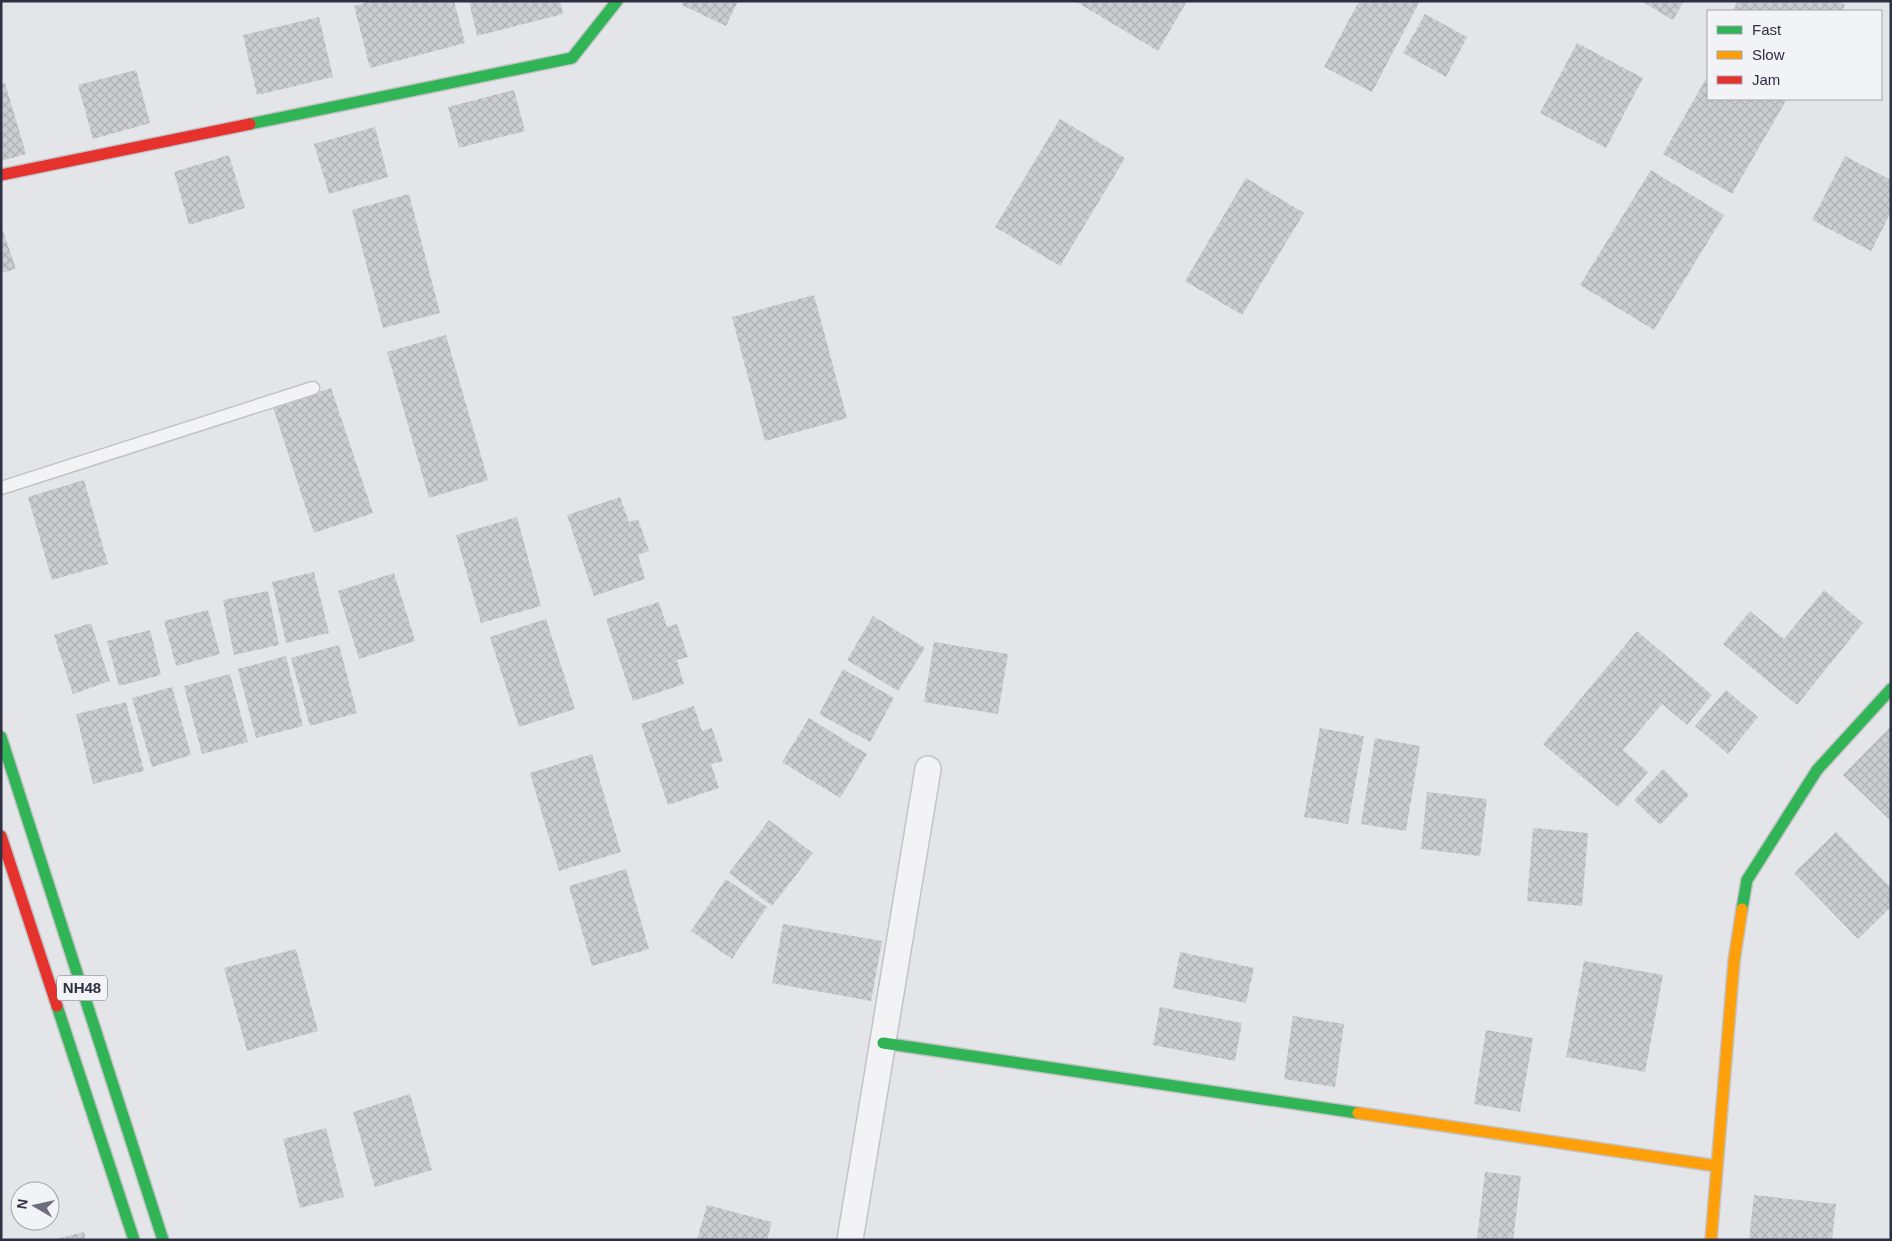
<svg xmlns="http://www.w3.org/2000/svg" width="1892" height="1241" viewBox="0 0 1892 1241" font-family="Arial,sans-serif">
  <defs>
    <pattern id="building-cross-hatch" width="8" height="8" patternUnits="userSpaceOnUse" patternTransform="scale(1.25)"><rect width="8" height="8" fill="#cccdd0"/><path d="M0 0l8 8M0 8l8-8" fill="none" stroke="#afb0b4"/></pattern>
  </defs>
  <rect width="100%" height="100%" fill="#e4e5e8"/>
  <!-- building -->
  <path fill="url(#building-cross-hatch)" d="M371 1H454L465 43 370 68 354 6Z
    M469 1H560L563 14 477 36Z
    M684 1H738L726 26 682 5Z
    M1075 1H1187L1158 51Z
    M1359 1H1420L1372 92 1324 67Z
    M1641 1H1684L1673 20Z
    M1738 1H1839L1845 5 1842 11H1732Z
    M1425 14 1467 37 1446 77 1403 53Z
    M319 17 333 77 257 95 243 35Z
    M1577 43 1643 78 1606 148 1540 113Z
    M136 70 150 123 93 139 78 85Z
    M1708 75V99H1787L1732 194 1663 154Z
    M5 83 26 154 1 161V84Z
    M514 90 525 131 459 148 448 107Z
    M1060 119 1125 158 1060 266 995 227Z
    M375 127 388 177 329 194 314 144Z
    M229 155 245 208 189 225 174 172Z
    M1845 156 1891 180V212L1871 251 1812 220Z
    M1651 170 1724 215 1654 330 1580 285Z
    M1246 178 1304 213 1242 315 1185 281Z
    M409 194 440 313 383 328 352 210Z
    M1 225 16 269 1 273Z
    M814 295 847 418 765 441 732 317Z
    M446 335 488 480 429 498 387 352Z
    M331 388 373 513 314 533 273 407Z
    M84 480 108 564 52 580 28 497Z
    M620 497 629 522 638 519 649 551 638 555 645 579 594 596 567 515Z
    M517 517 541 606 481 623 456 535Z
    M314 572 329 633 286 643 272 582Z
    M394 573 415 641 359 659 338 591Z
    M1824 590 1863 623 1797 705 1723 644 1750 611 1784 639Z
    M268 591 279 645 234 655 223 600Z
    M659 602 667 627 677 624 688 657 677 660 684 684 633 701 606 619Z
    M208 610 220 654 176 666 164 621Z
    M873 616 925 648 898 691 847 660Z
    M546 619 575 709 519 727 490 637Z
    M91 623 110 681 73 694 54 635Z
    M150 630 161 675 119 686 107 641Z
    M1637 631 1712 695 1687 725 1662 704 1623 750 1648 772 1618 807 1543 744Z
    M934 642 1008 654 998 714 924 702Z
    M339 645 357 713 310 726 291 658Z
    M286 656 303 726 256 738 238 669Z
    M843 669 894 698 870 742 819 714Z
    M230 674 248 742 202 754 184 686Z
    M172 687 191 755 152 767 132 698Z
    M1726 690 1758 717 1728 754 1695 726Z
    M126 702 144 771 93 784 76 714Z
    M694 706 702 731 712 728 723 761 711 764 719 788 668 805 641 724Z
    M809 718 867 754 840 798 782 762Z
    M1891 726V821L1843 775Z
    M1320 728 1364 736 1348 824 1304 817Z
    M1375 738 1420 746 1406 831 1361 824Z
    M592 754 621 852 559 871 530 773Z
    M1663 769 1689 795 1660 825 1634 800Z
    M1427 792 1487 799 1480 856 1421 849Z
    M769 820 813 853 772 906 729 873Z
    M1533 828 1588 833 1582 906 1527 901Z
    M1836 832 1891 888V907L1858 939 1794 873Z
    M626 869 649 949 592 966 569 886Z
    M726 879 767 907 732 959 691 931Z
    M783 924 882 941 871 1001 772 983Z
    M296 949 318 1031 247 1051 224 968Z
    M1180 952 1254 968 1246 1003 1173 988Z
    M1584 961 1663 975 1645 1072 1566 1057Z
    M1160 1007 1242 1023 1235 1061 1153 1045Z
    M1293 1016 1344 1024 1335 1087 1284 1079Z
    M1486 1030 1533 1038 1520 1112 1474 1104Z
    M410 1094 432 1170 375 1187 353 1112Z
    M326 1128 344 1197 300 1208 283 1139Z
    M1485 1172 1521 1176 1513 1240H1477Z
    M1754 1195 1836 1204 1832 1240H1749Z
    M707 1205 772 1222 767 1240H697Z
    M84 1232 86 1240H56V1239Z"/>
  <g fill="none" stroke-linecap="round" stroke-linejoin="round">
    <!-- lane casing -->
    <g stroke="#c2c3c6" stroke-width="15">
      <path id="lane" d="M1 488 313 388"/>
    </g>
    <!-- street casing -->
    <g stroke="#c2c3c6" stroke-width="28">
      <path id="street" d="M850 1240 928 769"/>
    </g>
    <!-- fast casing -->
    <g stroke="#c2c3c6" stroke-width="14">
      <path id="fast" d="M250 124 572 58 617 1
        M1 737 163 1240
        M1742 909 1747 880 1817 770 1891 689
        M57 1006 134 1240
        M883 1043 1358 1113"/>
    </g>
    <!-- slow casing -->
    <g stroke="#c2c3c6" stroke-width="14">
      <path id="slow" d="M1358 1113 1717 1166
        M1711 1240 1734 961 1742 909"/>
    </g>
    <!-- jam casing -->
    <g stroke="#c2c3c6" stroke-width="14">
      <path id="jam" d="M1 175 250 124
        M1 836 57 1006"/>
    </g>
    <!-- lane -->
    <use href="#lane" stroke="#f3f3f5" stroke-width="12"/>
    <!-- street -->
    <use href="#street" stroke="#f3f3f5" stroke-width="25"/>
    <!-- fast -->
    <use href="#fast" stroke="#30b455" stroke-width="11"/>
    <!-- slow -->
    <use href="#slow" stroke="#ff9f0a" stroke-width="11"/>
    <!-- jam -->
    <use href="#jam" stroke="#e5322d" stroke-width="11"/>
  </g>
  <g text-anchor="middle" stroke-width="4.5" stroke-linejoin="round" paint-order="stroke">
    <!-- shield labels -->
    <rect fill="#f2f3f7" stroke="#676a78" stroke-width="1" x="57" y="975.5" width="50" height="25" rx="4"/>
    <g font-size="15" font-weight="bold" fill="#2c3041">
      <text x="82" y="993">NH48</text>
    </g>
  </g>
  <!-- border -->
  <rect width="1892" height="1241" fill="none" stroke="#2c3041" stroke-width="5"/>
  <!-- legend -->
  <rect x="1707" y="10" width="175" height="90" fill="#f2f3f7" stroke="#a3a5ae"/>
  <rect x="1717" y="26" width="25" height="8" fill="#30b455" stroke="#a3a5ae"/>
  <text x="1752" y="35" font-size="15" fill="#2c3041">Fast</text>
  <rect x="1717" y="51" width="25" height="8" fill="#ff9f0a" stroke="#a3a5ae"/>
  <text x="1752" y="60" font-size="15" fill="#2c3041">Slow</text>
  <rect x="1717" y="76" width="25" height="8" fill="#e5322d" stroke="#a3a5ae"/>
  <text x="1752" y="85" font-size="15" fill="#2c3041">Jam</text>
  <!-- north arrow -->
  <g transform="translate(35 1206) rotate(279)"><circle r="24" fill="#f2f3f7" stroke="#a3a5ae"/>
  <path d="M0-4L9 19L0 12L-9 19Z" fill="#6c6f7b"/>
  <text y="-8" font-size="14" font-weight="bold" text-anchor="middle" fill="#2c3041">N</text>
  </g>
</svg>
